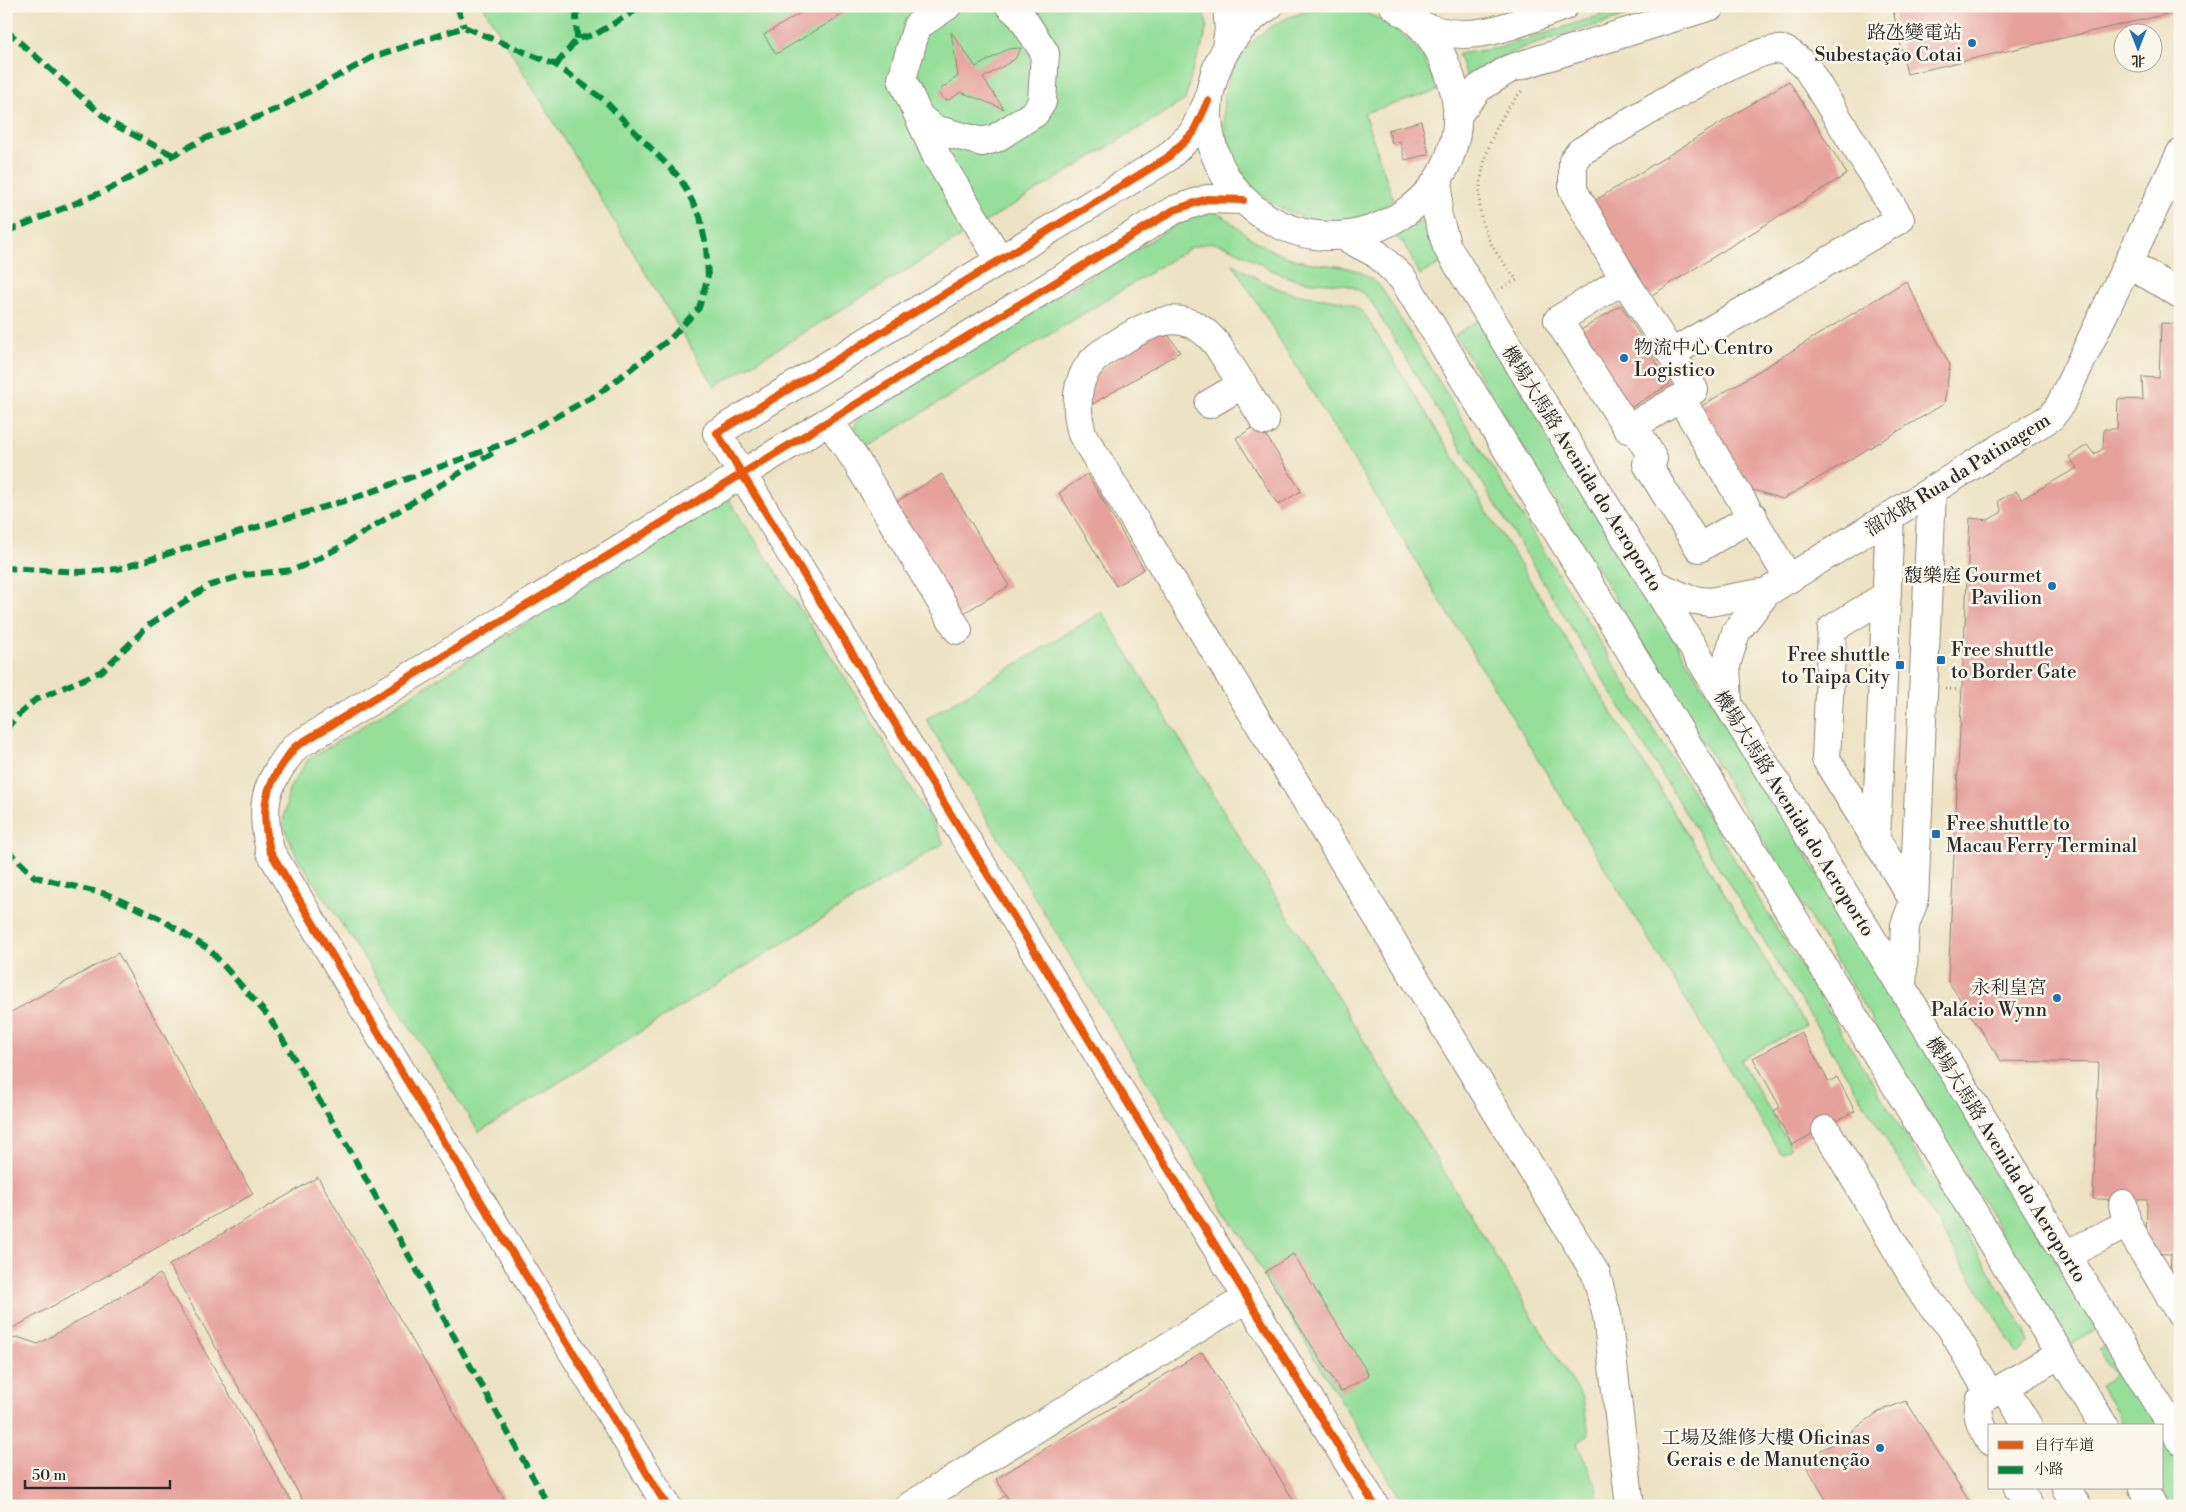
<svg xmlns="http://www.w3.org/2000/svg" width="2186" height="1512" viewBox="0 0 2186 1512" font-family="'Libre Bodoni','Noto Serif SC',serif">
  <rect width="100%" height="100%" fill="#fbf7ec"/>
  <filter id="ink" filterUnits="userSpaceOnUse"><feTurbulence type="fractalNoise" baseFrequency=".02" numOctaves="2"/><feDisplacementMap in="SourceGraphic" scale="10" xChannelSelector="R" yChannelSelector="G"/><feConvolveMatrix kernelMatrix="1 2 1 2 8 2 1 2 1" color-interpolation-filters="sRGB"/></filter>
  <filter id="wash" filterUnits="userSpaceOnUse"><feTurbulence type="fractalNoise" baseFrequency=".0096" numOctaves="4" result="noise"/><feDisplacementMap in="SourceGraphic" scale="20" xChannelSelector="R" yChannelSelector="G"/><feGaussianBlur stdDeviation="1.12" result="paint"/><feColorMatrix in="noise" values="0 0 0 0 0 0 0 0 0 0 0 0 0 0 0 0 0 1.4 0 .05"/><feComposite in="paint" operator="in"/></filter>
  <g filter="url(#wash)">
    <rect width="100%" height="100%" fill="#ede2c3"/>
    <!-- green -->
    <path fill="#96df9b" stroke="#608563" d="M483 6H1202L1207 25 1203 44 1194 65 1185 100 715 387Z
      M1630 6H1659L1525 47 1489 62 1468 79 1458 54 1499 48Z
      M1335 7C1388 13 1422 40 1437 91L1364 113 1394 201C1379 210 1363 218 1345 220 1291 228 1237 189 1226 136 1210 63 1266 11 1335 7Z
      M1211 211C1231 217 1241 234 1259 243 1270 250 1285 257 1298 260 1330 269 1352 260 1380 286L2026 1331 2028 1344 2018 1354 1370 300C1350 277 1326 286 1299 280 1268 274 1240 247 1214 243 1207 242 1198 246 1192 247L862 450C857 436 850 426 861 414L1193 215Z
      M1430 216 1446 260 1420 275 1403 242 1393 236Z
      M1233 264C1250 274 1268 286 1288 292 1316 301 1339 293 1364 313L1806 1025 1740 1060 1791 1147 1781 1154Z
      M1478 320 2097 1329 2070 1345 1455 335Z
      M727 497 851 687 944 843 479 1132 296 855 283 824 289 789 308 760Z
      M1102 612 1583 1399 1589 1434 1577 1444 1596 1485 1598 1506H1405L926 719Z
      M2111 1343 2160 1426H2124L2100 1386 2114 1376 2099 1350Z
      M2162 1430 2180 1460V1506H2171L2161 1488Z"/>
    <g id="blocks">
      <!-- building -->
      <path fill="#e6a19b" d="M812 6H857L776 54 764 35Z
        M1911 6H2180V11L1907 74 1893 10Z
        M951 32 976 67 1008 49 1021 48 1015 59 983 78 1004 109 961 92 949 100H944L940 95 941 89 958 76Z
        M1789 81 1847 174 1644 300 1586 206Z
        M1421 121 1429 154 1405 160 1400 141 1392 143 1388 130Z
        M1906 281 1950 365 1944 404 1783 499 1750 489 1700 407Z
        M1621 305 1670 384 1627 410 1578 332Z
        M2161 323 2180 324V1281H2170L2171 1254 2146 1253 2147 1200 2093 1199 2099 1063 2001 1061 1948 981 1970 518 1988 520 2002 512 1998 501 2016 491 2022 499 2077 468 2069 457 2087 445 2094 454 2103 449 2104 429H2117L2118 399 2143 400 2142 377 2159 378Z
        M1163 327 1180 352 1086 408 1095 374Z
        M1259 424 1301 491 1278 505 1236 438Z
        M942 474 1009 586 957 617 891 505Z
        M1087 474 1144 569 1116 586 1059 493Z
        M118 953 253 1194 6 1332V1015Z
        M1801 1032 1829 1082 1837 1077 1855 1111 1792 1145 1774 1111 1780 1107 1753 1058Z
        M318 1177 508 1506H306L169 1265Z
        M1293 1254 1369 1375 1341 1392 1265 1272Z
        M160 1274 294 1506H8L6 1343 17 1337 38 1344Z
        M1202 1352 1297 1506H1013L996 1479Z
        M1906 1401 1972 1506H1811L1825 1498 1803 1460 1836 1442 1880 1411Z
        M1005 1496 1011 1506H988Z"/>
    </g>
  </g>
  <g filter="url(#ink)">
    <use href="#blocks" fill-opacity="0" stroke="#8c8677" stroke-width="1"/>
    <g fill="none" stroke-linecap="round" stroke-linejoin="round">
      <!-- minor casing -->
      <g stroke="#8c8677" stroke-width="30">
        <path id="minor" d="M947 6 917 26 902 79 937 157 1000 260
          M1420 25C1472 47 1513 24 1564 6
          M1208 101 1193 133 1167 158 717 433 1375 1506
          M1457 115 1479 88 1509 69 1711 6
          M919 117 934 129 982 142 996 138 1035 113 1042 102 1045 53 1021 16 1010 6
          M2128 263 2180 294
          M1624 279 1573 190V161L1580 152C1613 133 1752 43 1783 50 1792 53 1800 61 1807 68L1900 219 1672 353
          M1624 279 1694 390 1628 429 1558 320Z
          M1681 399 1789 579
          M1209 404 1243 384
          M829 421 855 459 958 630
          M1265 421 1218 346C1187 306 1154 319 1118 343 1104 351 1091 359 1084 374 1075 392 1077 415 1082 434L1596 1274 1607 1316 1630 1506
          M1634 426 1653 459 1647 464 1699 548 1753 516
          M1654 584 1688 599 1709 602 1767 592 2051 417 2059 407 2180 154
          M1887 595 1832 629 1826 759 1914 901
          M1728 704 1726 665 1736 632 1767 592
          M1876 840 1890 516
          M1902 988 1905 925 1914 901 1932 491
          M1826 1130 1925 1297 1950 1326 1990 1395
          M2123 1204 2127 1224 2180 1313
          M2066 1255 2127 1224
          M2004 1387 2028 1426
          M1990 1441C1981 1427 1976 1418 1980 1401L2060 1354
          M2018 1488 2029 1506
          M2066 1488 2077 1506
          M667 1506 404 1076 270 851C259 803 265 785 295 747L1174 210 1207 199 1243 200
          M910 1506 1247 1298"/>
      </g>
      <!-- major casing -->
      <g stroke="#8c8677" stroke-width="30">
        <path id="major" d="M1269 6C1230 29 1208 72 1208 116 1209 151 1225 186 1253 208 1352 287 1497 186 1447 68 1441 52 1432 36 1419 24 1412 17 1402 12 1394 6
          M1226 47 1229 30 1227 6
          M1439 178 1437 213 1447 247 2180 1440
          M1345 237 1377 254 1403 279 2104 1426
          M2143 1488 2153 1506"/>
      </g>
      <!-- path -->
      <path stroke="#8c8677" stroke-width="3" stroke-dasharray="1 4" stroke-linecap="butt" d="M1498 290 1517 280C1503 263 1488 244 1482 221 1472 181 1493 119 1522 91
        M1945 689 1962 690"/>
      <!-- minor -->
      <use href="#minor" stroke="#fff" stroke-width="28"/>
      <!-- major -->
      <use href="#major" stroke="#fff" stroke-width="28"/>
      <!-- quiet -->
      <path stroke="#00873e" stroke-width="6" stroke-dasharray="12 6" stroke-linecap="butt" d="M457 6 464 27
        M6 30 111 123 173 155
        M577 39 576 17 579 6
        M556 65 577 39 596 34 643 6
        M6 232 105 191 204 139 277 109 373 57 464 27 556 65 604 100 680 178 700 216 706 247 708 276 699 308 671 338 598 394 511 441 357 497 118 569 81 572 6 568
        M6 730 15 718 35 700 102 671 149 625 208 586 244 575 293 570 310 563 340 547 494 452
        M6 849 35 877 106 894 159 918 210 950 269 1017 349 1149 549 1506"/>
      <!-- cycleway casing -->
      <g stroke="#fbf7ec" stroke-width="11">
        <path id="cycleway" d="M1208 101 1193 133 1167 158 717 433 1375 1506
          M667 1506 404 1076 270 851C259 803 265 785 295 747L1174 210 1207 199 1243 200"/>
      </g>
      <!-- cycleway -->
      <use href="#cycleway" stroke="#e8590c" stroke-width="8"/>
    </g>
  </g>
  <!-- markers -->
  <g fill="#1f6fb2" stroke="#fbf7ec" stroke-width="2">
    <circle cx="1972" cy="43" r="5"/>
    <circle cx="1624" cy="358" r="5"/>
    <circle cx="2052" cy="586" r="5"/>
    <rect x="1936" y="655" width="10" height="10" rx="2.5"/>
    <rect x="1895" y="660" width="10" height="10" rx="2.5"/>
    <rect x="1931" y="829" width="10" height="10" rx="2.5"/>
    <circle cx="2057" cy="998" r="5"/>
    <circle cx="1880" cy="1448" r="5"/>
  </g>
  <g text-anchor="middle" stroke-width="5" stroke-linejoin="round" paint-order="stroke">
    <!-- poi labels -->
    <g font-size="19" fill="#2b2b2b" stroke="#fbf7ec" text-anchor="end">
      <text x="1962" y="39">路氹變電站<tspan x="1962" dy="22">Subestação Cotai</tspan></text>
      <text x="1634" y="354" text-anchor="start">物流中心 Centro<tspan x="1634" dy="22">Logistico</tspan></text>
      <text x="2042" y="582">馥樂庭 Gourmet<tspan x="2042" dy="22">Pavilion</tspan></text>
      <text x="1951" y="656" text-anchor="start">Free shuttle<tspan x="1951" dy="22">to Border Gate</tspan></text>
      <text x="1890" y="661">Free shuttle<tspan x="1890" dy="22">to Taipa City</tspan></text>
      <text x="1946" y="830" text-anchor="start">Free shuttle to<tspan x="1946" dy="22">Macau Ferry Terminal</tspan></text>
      <text x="2047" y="994">永利皇宮<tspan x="2047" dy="22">Palácio Wynn</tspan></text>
      <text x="1870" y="1444">工場及維修大樓 Oficinas<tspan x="1870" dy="22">Gerais e de Manutenção</tspan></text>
    </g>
    <!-- street labels -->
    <g font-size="19" fill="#2b2b2b" stroke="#fbf7ec">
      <text transform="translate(1583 468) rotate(58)" y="7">機場大馬路 Avenida do Aeroporto</text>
      <text transform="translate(1957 474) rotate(-32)" y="7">溜冰路 Rua da Patinagem</text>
      <text transform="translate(1795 813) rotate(58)" y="7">機場大馬路 Avenida do Aeroporto</text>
      <text transform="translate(2007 1159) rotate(58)" y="7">機場大馬路 Avenida do Aeroporto</text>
    </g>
  </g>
  <!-- margin -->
  <rect width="2186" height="1512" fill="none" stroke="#fbf7ec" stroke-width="25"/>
  <!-- legend -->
  <rect x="1988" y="1424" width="175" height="65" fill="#fbf7ec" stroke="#a8a59f"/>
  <rect x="1998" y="1441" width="25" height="8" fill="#e8590c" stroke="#a8a59f"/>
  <text x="2034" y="1450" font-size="15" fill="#2b2b2b">自行车道</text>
  <rect x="1998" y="1466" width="25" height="8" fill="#00873e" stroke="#a8a59f"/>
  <text x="2034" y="1474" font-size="15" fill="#2b2b2b">小路</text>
  <!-- north arrow -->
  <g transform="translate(2138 48) rotate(180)"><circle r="24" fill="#fbf7ec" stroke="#a8a59f"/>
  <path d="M0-4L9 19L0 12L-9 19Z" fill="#1f6fb2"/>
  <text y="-8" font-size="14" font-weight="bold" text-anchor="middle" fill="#2b2b2b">北</text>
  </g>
  <!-- scale -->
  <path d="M25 1480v8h145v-8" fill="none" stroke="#2b2b2b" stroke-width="2.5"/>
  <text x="32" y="1480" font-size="15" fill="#2b2b2b" stroke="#fbf7ec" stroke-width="4" paint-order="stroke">50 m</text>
</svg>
